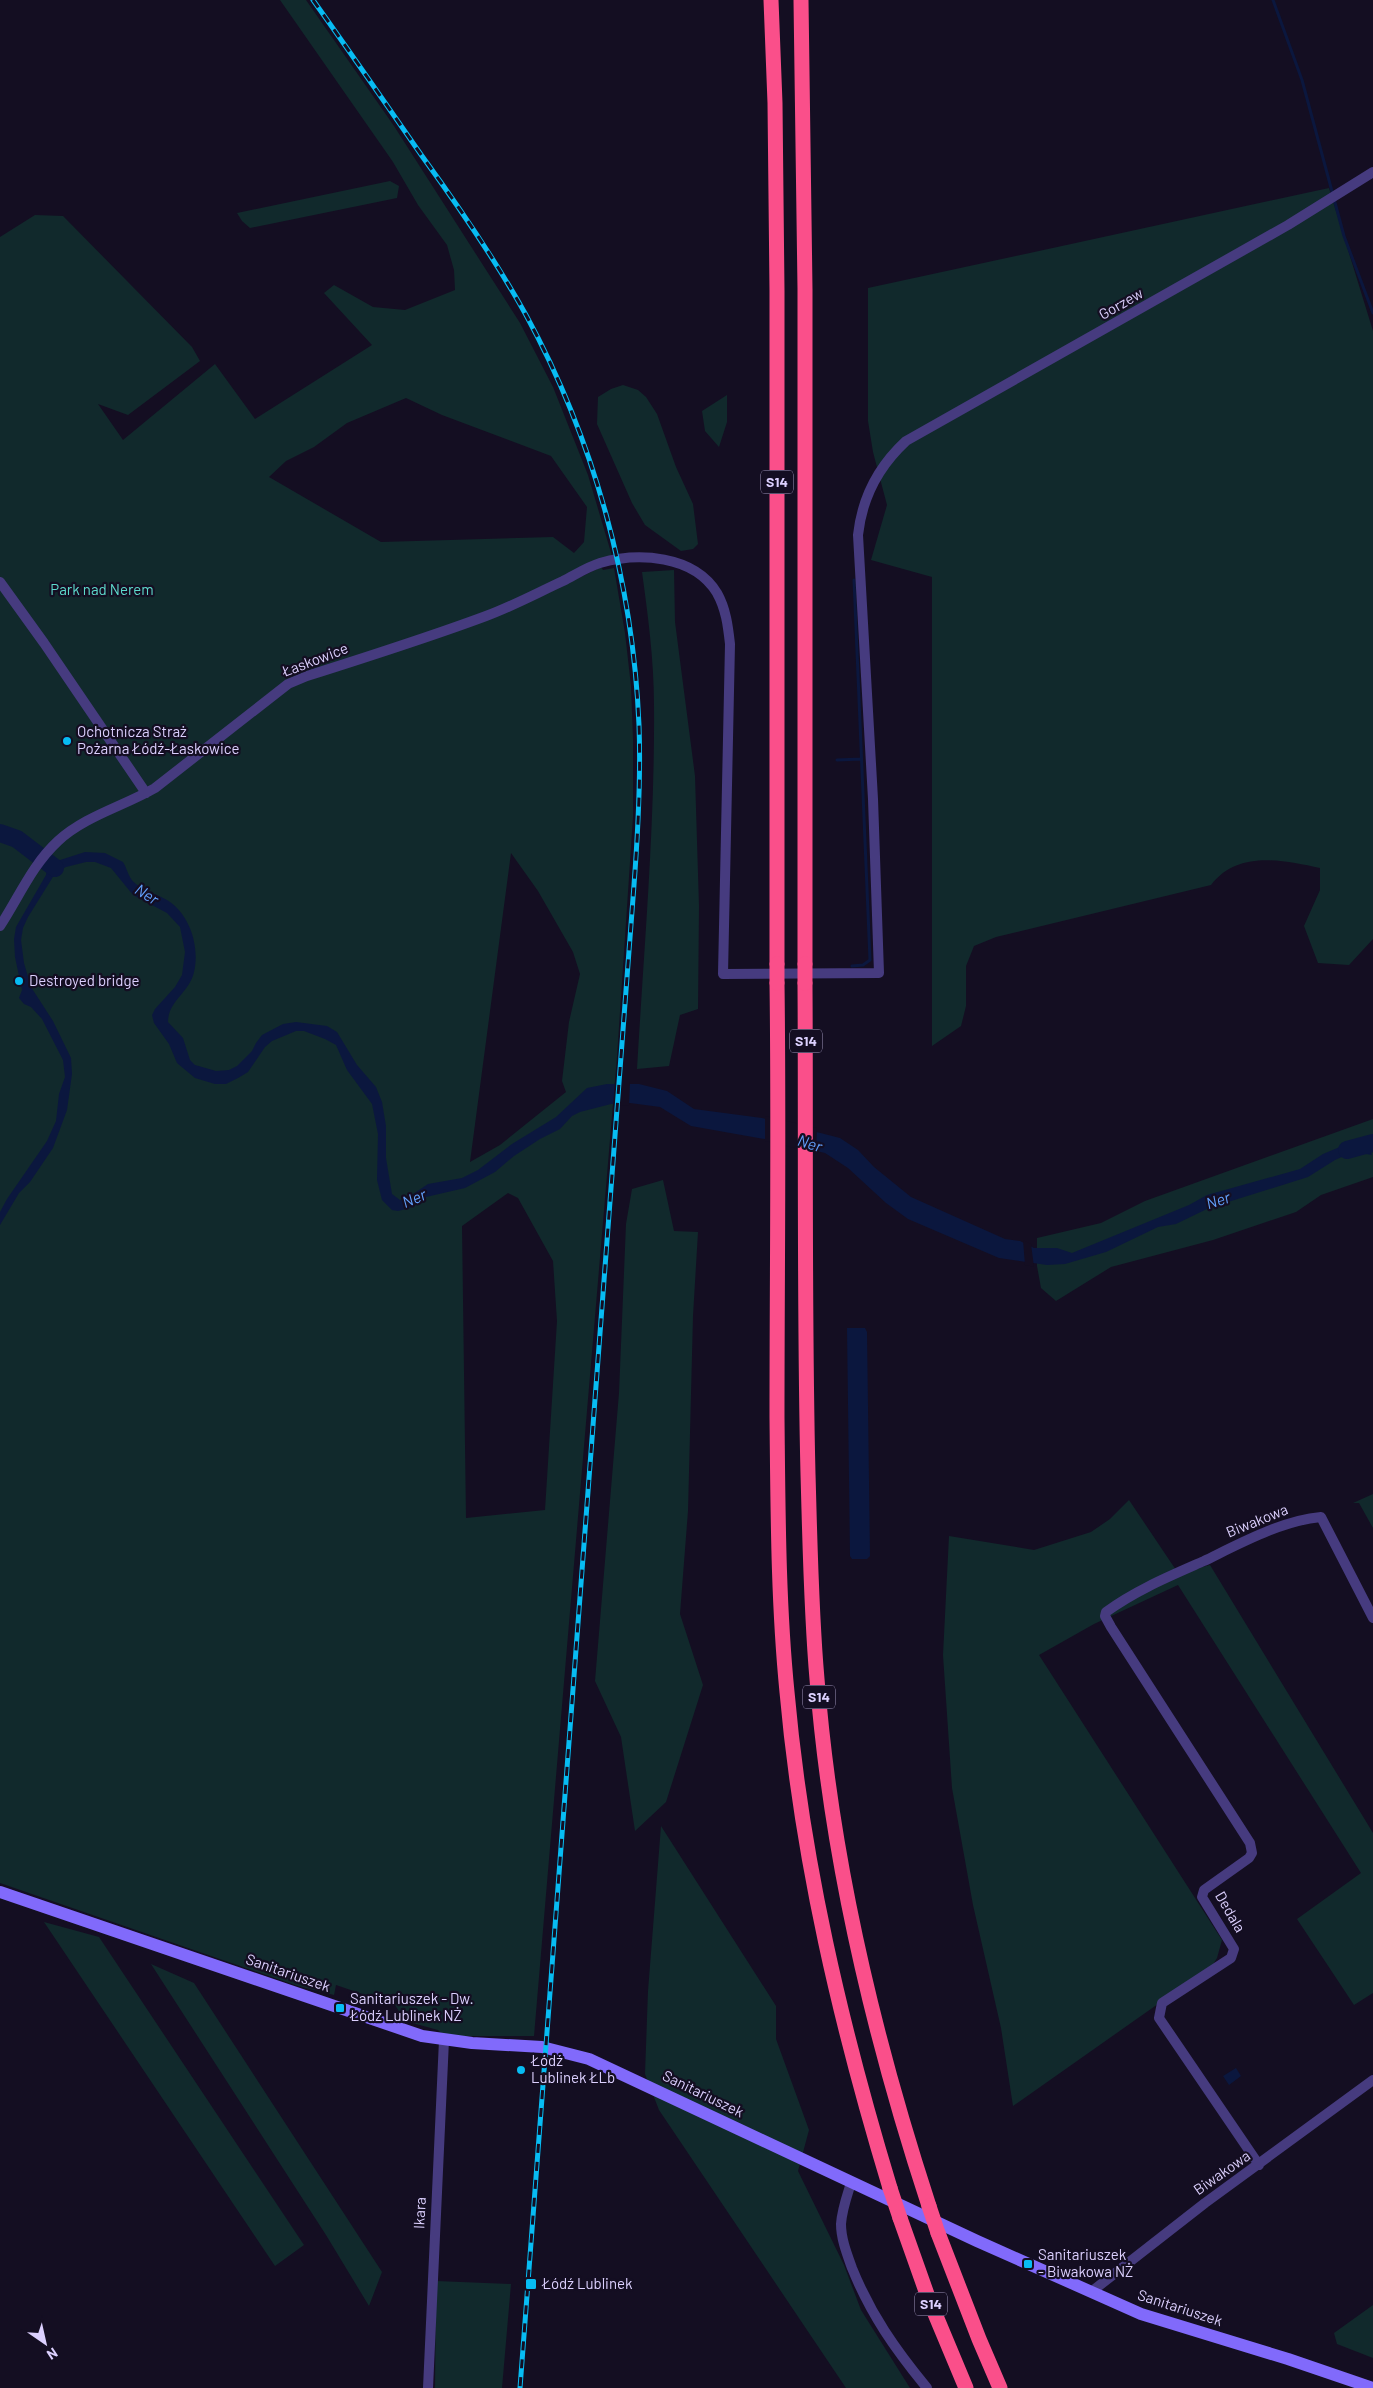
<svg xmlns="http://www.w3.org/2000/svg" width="1373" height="2388" viewBox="0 0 1373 2388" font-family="Barlow,sans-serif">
  <rect width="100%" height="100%" fill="#140e22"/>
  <!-- green -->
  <path fill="#11292c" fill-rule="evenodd" d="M280 0H306L394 126 520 323 553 387 588 475 612 556 579 578 601 567 603 570 614 568 625 633 631 686 633 739V817L617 1057 534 2036H444L438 2030 405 2021 395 2005 336 1985 334 1995 298 1986 0 1883V237L35 215 63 216 192 347 200 361 128 415 98 404 123 440 215 364 255 419 372 345 324 293 334 285 373 307 405 310 455 290 454 270 447 245 418 205 393 162ZM406 398 442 415 551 456 587 507 584 542 574 553 553 537 381 542 269 477 286 461 314 447 347 423ZM511 853 538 891 573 952 580 974 569 1022 562 1081 566 1092 500 1145 470 1162ZM508 1193 518 1198 553 1261 557 1321 545 1510 466 1518 462 1226Z
    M390 181 399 186 397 198 250 228 242 221 237 213Z
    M1329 188 1373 331V939L1349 965 1318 963 1304 926 1320 890V868C1282 860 1238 850 1211 885L996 937 974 946 966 966V1006L961 1026 932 1046V577L871 560 887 505 873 452 868 421V288Z
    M623 385 638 390 646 397 657 414 676 467 693 504 698 544 693 549 681 551 645 525 632 503 597 424 598 397 611 389Z
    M727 395V422L719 447 705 431 702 411Z
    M674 570 675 622 695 776 699 906 698 1009 680 1015 669 1066 637 1069C644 948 655 826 654 705 654 660 648 616 642 572Z
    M1373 1119V1177L1321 1195 1296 1212 1213 1240 1111 1267 1056 1301 1041 1288 1037 1266V1238L1101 1223 1145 1201Z
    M663 1180 674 1231 698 1232 693 1316 688 1511 680 1614 703 1685 666 1802 635 1831 621 1737 595 1681 619 1393 626 1224 632 1189Z
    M1373 1494V1528L1359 1503H1353Z
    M1129 1500 1178 1573 1210 1565 1373 1833V1993L1354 2005 1297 1919 1361 1873 1178 1585 1094 1624 1039 1655 1222 1940 1217 1958 1212 1966 1013 2106 1001 2028 973 1905 952 1788 943 1655 949 1536 1034 1550 1091 1532 1110 1519Z
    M661 1826 776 2006V2039L809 2130 798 2171 844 2265 861 2310 910 2388H846L659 2110 645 2074 648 1991Z
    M44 1922 99 1937 304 2245 275 2266Z
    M151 1964 194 1983 382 2272 369 2306 326 2235Z
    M436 2281 511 2284 502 2388H435Z
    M1373 2305V2358L1337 2344 1334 2333Z"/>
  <!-- water -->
  <path fill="#0b173e" d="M85 852 105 853 123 862C128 870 128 878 136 884 145 892 157 894 167 900 190 914 200 947 194 972 190 992 168 1001 168 1022L183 1038 190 1060 195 1065 216 1071 229 1070 237 1066 252 1051 256 1043 262 1035 283 1024 296 1022 327 1026 337 1032 357 1065 376 1087 382 1102 386 1126V1158L392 1194 400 1200 407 1198 428 1184 462 1178 478 1170 512 1144 556 1117 587 1088 607 1084H639L667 1091 694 1109 762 1118 840 1138 858 1150 874 1167 911 1197 1005 1239 1020 1241 1034 1248H1057L1072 1253 1189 1205 1207 1195 1300 1169 1323 1154 1366 1136 1372 1155 1353 1152 1335 1160 1308 1177 1209 1208 1176 1224 1158 1227 1106 1252 1065 1264 1047 1265 999 1258 908 1219 886 1203 848 1168 825 1153 770 1140 691 1126 660 1107 630 1103 611 1104 580 1112 572 1116 560 1129 540 1139 514 1156 495 1172 465 1188 426 1197 410 1208 398 1211 392 1210 382 1200 377 1180 378 1134 372 1104 347 1070 336 1045 325 1039 304 1031H296L272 1041 265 1047 248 1072 238 1078 226 1084H215L195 1078 177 1063 169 1044 154 1023 152 1015 155 1009 175 987 182 975 185 952 180 927 167 913 133 895 111 868 95 862H86L66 867 56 872 28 917 23 928 21 940 24 963 31 987 53 1021 71 1058 72 1074 67 1110 53 1148 30 1182 19 1193 0 1225V1212L7 1199 47 1141 56 1121 59 1094 65 1077 63 1060 42 1019 31 1007 24 1004 19 998 22 990 15 957 14 939 16 927 46 875 48 866 42 861 47 855 57 861Z
    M847 1328H865L867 1332 870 1556 867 1559H852L850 1556Z
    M1236 2068 1241 2076 1229 2085 1223 2076Z"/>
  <!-- pier -->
  <path fill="#140e22" d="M615 1082H630L629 1105 613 1106Z
    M765 1116 817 1128 816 1153 765 1141Z
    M1023 1240 1031 1244 1034 1267 1025 1265Z"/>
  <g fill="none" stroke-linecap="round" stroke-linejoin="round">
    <!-- stream -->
    <path stroke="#0b173e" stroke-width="3" d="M1273 0 1302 80 1344 236 1373 313
      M837 760 861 759
      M852 966 863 965 870 960 854 580"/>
    <!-- river -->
    <path stroke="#0b173e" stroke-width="18" d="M0 833 17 839 55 868
      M1347 1150 1373 1143"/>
    <!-- street -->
    <path stroke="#463b7f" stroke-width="10" d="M0 582 44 643 146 793
      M0 926C19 897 32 865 58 841 85 816 124 806 155 788L288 684 307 676C367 657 427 638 486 616 513 606 537 593 563 581 575 575 587 567 600 563 638 552 694 555 717 593 726 609 728 626 730 644L723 974 879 973 873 799 858 535C862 498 879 466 906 441L1288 225 1373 172
      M1259 2165 1159 2018 1162 2003 1231 1958 1234 1949 1202 1897 1204 1890 1249 1858 1252 1853 1250 1843 1111 1627 1105 1616 1106 1612C1136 1590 1170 1576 1204 1561 1239 1544 1283 1520 1321 1517L1373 1618
      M851 2183C847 2196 842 2209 841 2224 841 2239 847 2254 852 2268 871 2315 895 2349 927 2388
      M1091 2292 1205 2203 1373 2080
      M428 2388 444 2040"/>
    <!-- secondary -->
    <path stroke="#816afb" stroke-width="12" d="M0 1892 422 2036 472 2043 542 2047 589 2059 977 2241 1141 2314 1288 2359 1373 2388"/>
    <!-- highway -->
    <path stroke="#fa4f8a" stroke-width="15" d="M771 0 775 103 777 291V964
      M801 0 805 289V964
      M777 983C779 1128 777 1273 777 1417 778 1509 778 1601 787 1692 802 1861 841 2026 890 2188
      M805 983C806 1147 804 1310 808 1474 810 1542 811 1611 817 1679 831 1859 873 2035 929 2206
      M900 2218 928 2297 966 2388
      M938 2233 979 2339 1000 2388"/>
    <!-- rail casing -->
    <g stroke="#07bcf3" stroke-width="5">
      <path id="rail" d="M313 0C350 52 386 104 422 156 459 207 495 259 526 315 594 440 633 582 639 725 641 778 638 832 634 885L520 2388"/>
    </g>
    <!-- rail -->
    <use href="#rail" stroke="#140e22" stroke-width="3" stroke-dasharray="9" stroke-linecap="butt"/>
    <!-- highway-bridge -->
    <path stroke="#fa4f8a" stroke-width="15" d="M777 964V983
      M805 964V983
      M890 2188 900 2218
      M929 2206 938 2233"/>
  </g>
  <!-- markers -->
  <g fill="#07bcf3" stroke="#140e22" stroke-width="2">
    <circle cx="67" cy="741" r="5"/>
    <circle cx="19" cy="981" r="5"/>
    <rect x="335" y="2003" width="10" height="10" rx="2.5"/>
    <circle cx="521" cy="2070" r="5"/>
    <rect x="1023" y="2259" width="10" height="10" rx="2.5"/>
    <rect x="525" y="2278" width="12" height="12" rx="2.5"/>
  </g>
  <g text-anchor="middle" stroke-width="4.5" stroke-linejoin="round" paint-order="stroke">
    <!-- shield labels -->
    <g fill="#140e22" stroke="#a096bc" stroke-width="1">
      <rect x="761" y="470.5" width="32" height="23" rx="4"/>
      <rect x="790" y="1029.5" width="32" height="23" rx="4"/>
      <rect x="803" y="1685.5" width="32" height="23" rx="4"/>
      <rect x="915" y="2292.5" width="32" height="23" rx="4"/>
    </g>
    <g font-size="14" font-weight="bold" fill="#dcd0fe">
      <text x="777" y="487">S14</text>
      <text x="806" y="1046">S14</text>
      <text x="819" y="1702">S14</text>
      <text x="931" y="2309">S14</text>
    </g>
    <!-- street labels -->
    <g font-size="15" fill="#dcd0fe" stroke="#140e22">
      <text transform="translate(1121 304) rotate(-30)" y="5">Gorzew</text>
      <text transform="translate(315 660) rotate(-21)" y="5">Łaskowice</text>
      <text transform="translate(1257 1521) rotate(-22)" y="5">Biwakowa</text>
      <text transform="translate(1230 1912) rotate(60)" y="5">Dedala</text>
      <text transform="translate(288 1973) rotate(19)" y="5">Sanitariuszek</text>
      <text transform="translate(703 2094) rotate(26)" y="5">Sanitariuszek</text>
      <text transform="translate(1222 2173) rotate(-35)" y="5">Biwakowa</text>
      <text transform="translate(420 2213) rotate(-87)" y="5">Ikara</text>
      <text transform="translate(1180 2308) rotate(18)" y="5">Sanitariuszek</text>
    </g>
    <!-- park labels -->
    <g font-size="15" fill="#5edbcd" stroke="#140e22">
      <text x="102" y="595">Park nad Nerem</text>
    </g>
    <!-- poi labels -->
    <g font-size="15" fill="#dcd0fe" stroke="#140e22" text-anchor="start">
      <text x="77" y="737">Ochotnicza Straż<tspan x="77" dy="17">Pożarna Łódź-Łaskowice</tspan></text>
      <text x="29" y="986">Destroyed bridge</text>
      <text x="350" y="2004">Sanitariuszek - Dw.<tspan x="350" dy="17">Łódź Lublinek NŻ</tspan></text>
      <text x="531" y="2066">Łódź<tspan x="531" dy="17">Lublinek ŁLb</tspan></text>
      <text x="1038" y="2260">Sanitariuszek<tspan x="1038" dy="17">- Biwakowa NŻ</tspan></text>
      <text x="542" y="2289">Łódź Lublinek</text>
    </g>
    <!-- water labels -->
    <g font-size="16" font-style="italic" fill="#619ffa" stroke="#140e22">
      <text transform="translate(147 894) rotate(33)" y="6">Ner</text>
      <text transform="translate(810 1143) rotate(18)" y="6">Ner</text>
      <text transform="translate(414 1198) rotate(-22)" y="6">Ner</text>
      <text transform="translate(1218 1200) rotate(-18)" y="6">Ner</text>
    </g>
  </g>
  <!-- north arrow -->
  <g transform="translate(45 2343) rotate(146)" stroke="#140e22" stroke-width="4" paint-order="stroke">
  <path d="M0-4L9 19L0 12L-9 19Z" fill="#dcd0fe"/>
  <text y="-8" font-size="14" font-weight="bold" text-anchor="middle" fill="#dcd0fe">N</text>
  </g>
</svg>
